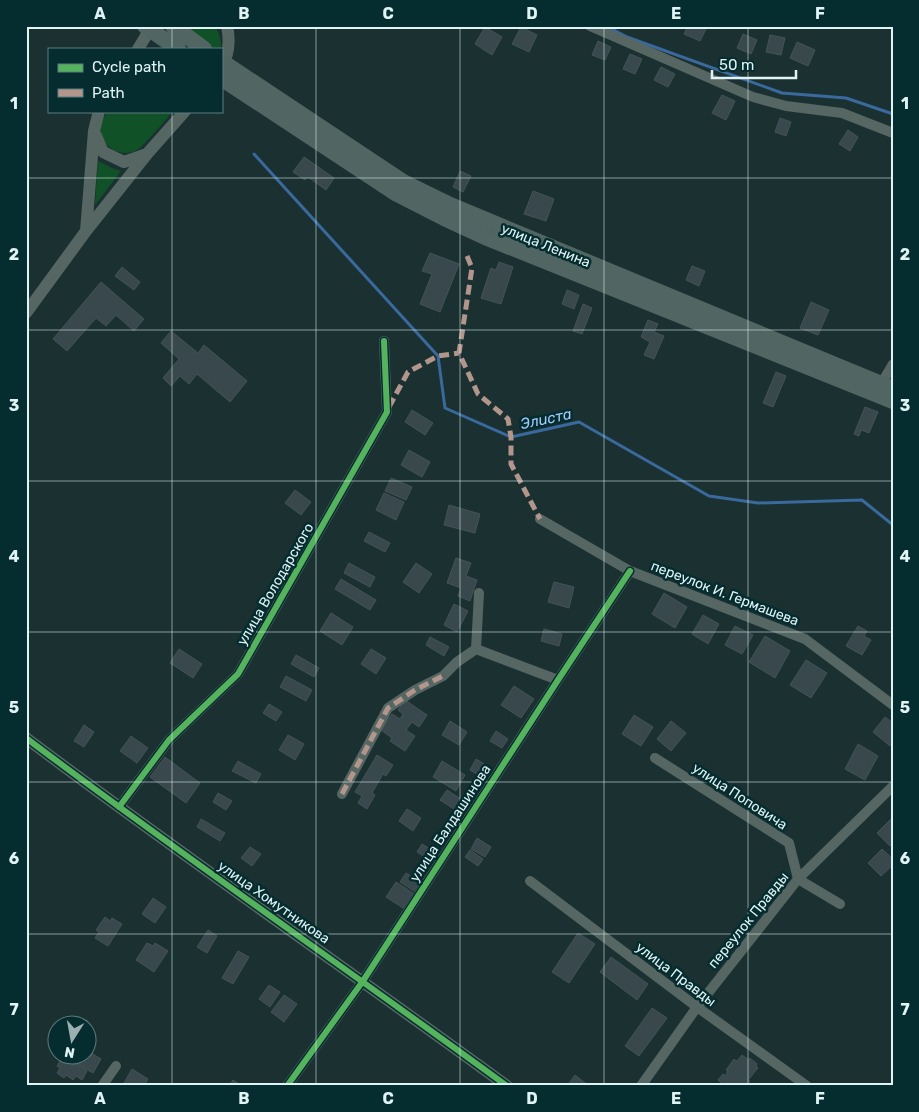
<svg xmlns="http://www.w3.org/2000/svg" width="919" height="1112" viewBox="0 0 919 1112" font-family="Rubik,sans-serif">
  <rect width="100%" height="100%" fill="#1b3031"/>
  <!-- green -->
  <path fill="#115127" d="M182 26H215C219 33 222 42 221 50V49H213Z
    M107 111H173C166 119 143 148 135 151 117 158 99 144 101 126 102 121 105 116 107 111Z
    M98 161 112 168 121 171 95 205Z"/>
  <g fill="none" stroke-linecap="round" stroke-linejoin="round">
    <!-- stream -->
    <path stroke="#39699d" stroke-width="3" d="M606 26 627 37 782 93 846 98 893 114
      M254 154 438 356 445 408 511 437 579 422 709 496 758 503 862 500 893 525"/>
  </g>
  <!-- building -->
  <path fill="#39484c" stroke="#445356" d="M688 26 707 27 700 41 684 34Z
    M485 27 502 37 492 55 475 44Z
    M521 27 537 35 529 52 512 44Z
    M743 34 757 40 751 54 737 48Z
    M770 35 785 38 781 55 766 52Z
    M598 41 611 47 605 60 592 55Z
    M797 42 815 50 808 66 790 58Z
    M630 54 642 59 635 74 623 69Z
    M661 67 675 74 668 87 654 80Z
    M722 95 735 101 726 120 712 113Z
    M780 118 791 122 786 136 775 132Z
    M848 130 858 137 850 151 839 144Z
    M304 157 334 178 326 190 308 177 305 180 293 172Z
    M460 171 471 176 463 192 453 187Z
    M533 191 554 199 546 221 524 214Z
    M430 253 459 264 440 312 420 304 432 274 422 271Z
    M499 262 513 267 501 304 481 298 491 268 496 270Z
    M692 266 705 271 699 286 686 280Z
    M122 267 140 282 134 290 115 276Z
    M101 282 144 319 134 331 116 315 106 326 96 318 67 351 53 339Z
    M567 290 579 295 574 309 562 304Z
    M811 302 829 310 818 335 800 328Z
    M583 304 592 308 582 334 573 331Z
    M648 320 658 324 654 332 664 336 654 359 644 355 650 342 641 337Z
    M171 331 198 353 204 345 247 381 230 402 197 374 189 384 180 376 171 386 163 378 179 359 161 343Z
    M776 372 786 376 773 407 763 403Z
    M865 407 878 412 869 433 861 430 859 436 854 434Z
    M412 410 433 423 425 435 405 422Z
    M409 450 430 462 422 477 401 465Z
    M391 478 412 487 406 500 385 491Z
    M295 490 311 502 301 515 285 503Z
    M384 493 404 502 396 520 376 510Z
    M449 505 480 514 475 533 444 525Z
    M369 532 390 543 385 552 364 541Z
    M456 558 471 563 466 576 477 580 470 601 458 596 461 588 447 583Z
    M349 563 375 577 370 587 344 573Z
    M416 563 432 574 419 593 403 582Z
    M341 579 376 600 370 610 335 589Z
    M554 582 574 587 569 608 548 602Z
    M664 593 687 607 675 628 652 614Z
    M454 604 468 611 457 632 444 625Z
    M331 613 353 627 342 645 320 631Z
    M703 615 719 624 708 644 692 634Z
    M735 626 753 635 742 654 725 645Z
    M858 626 867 631 864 636 871 640 862 655 846 646Z
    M544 629 562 634 559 646 541 641Z
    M765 636 790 651 775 678 749 662Z
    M430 637 449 647 444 656 426 645Z
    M179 649 202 664 193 678 170 663Z
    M371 649 386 658 376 674 361 664Z
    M296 655 319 668 314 677 291 664Z
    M806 660 827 673 811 698 790 685Z
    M286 676 312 690 306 701 280 687Z
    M514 686 534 699 521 718 501 705Z
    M405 700 427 715 419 727 412 722 406 730 415 736 405 751 390 741 392 738 381 730 392 714 400 719 403 714 398 710Z
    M269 704 282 712 276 721 263 713Z
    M634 715 653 727 641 746 622 734Z
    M885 717 893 723V742L890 746 873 732Z
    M450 721 467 732 459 745 442 735Z
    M671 721 686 733 671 751 657 739Z
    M84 725 94 732 84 747 74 741Z
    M496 731 508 739 502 748 490 741Z
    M288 735 304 744 295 760 279 750Z
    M131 736 148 748 137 763 120 751Z
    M858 744 878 756 865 780 845 769Z
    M377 755 393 765 386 776 383 774 372 793 375 795 367 809 358 803 362 796 355 792Z
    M165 757 200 783 186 803 150 777Z
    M476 759 491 768 485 779 470 770Z
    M238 761 261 774 256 783 232 771Z
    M442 761 465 775 456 791 433 777Z
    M447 790 467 803 460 813 440 800Z
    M218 793 232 801 226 810 213 802Z
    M407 809 421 818 413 831 399 821Z
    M201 819 225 833 220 841 197 827Z
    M891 819 893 821V844L890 846 877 833Z
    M477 838 491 847 485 857 471 849Z
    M422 844 438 854 433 862 417 852Z
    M250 847 261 854 252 866 241 858Z
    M882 849 893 859V865L881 876 868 863Z
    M470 850 483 859 478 866 465 857Z
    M406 873 420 882 414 891 400 882Z
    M396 882 413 893 403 908 386 897Z
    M153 898 166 907 155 923 142 914Z
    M105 917 110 921 112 918 122 924 108 946 95 938 99 932 96 930Z
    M208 930 217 936 207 953 197 947Z
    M578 933 595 944 569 983 552 972Z
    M147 943 153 946 155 943 168 951 154 972 136 960Z
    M238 951 249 957 233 984 222 978Z
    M611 957 648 984 637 1000 600 972Z
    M269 985 280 992 270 1007 259 999Z
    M284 995 297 1004 284 1022 271 1012Z
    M652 1008 667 1018 639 1056 625 1046Z
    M88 1051 101 1059 93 1073 76 1063 81 1054H88Z
    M742 1055 749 1060 750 1058 757 1064 756 1066 758 1068 748 1080 750 1081 747 1084 749 1085 748 1086H719L721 1083 718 1080 723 1074 725 1076 728 1071 726 1070 734 1059 736 1061 738 1060Z
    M63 1056 87 1071 82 1080 76 1076 73 1080 66 1075 64 1078 57 1073 60 1068 57 1066Z
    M132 1069 148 1079 144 1086H129L124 1083Z
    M575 1075 589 1086H567Z
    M233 1080 242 1086H229Z"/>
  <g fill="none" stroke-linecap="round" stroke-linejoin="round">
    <!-- minor -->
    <path stroke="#566663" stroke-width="10" d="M590 26 753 97 786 106 842 113 893 133
      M881 384 893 364
      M540 519 630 571 805 639 893 705
      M476 649 479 593
      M655 758 789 843 798 879 840 904
      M342 794 388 708 415 690 443 676 457 662 476 649 558 680
      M119 807 169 740 238 674 387 412 384 341
      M530 881 697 1007 807 1086
      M102 1086 116 1066
      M287 1086 363 981 558 680 630 571
      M641 1086 697 1007 798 879 893 786"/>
    <!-- tertiary -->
    <path stroke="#566663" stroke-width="12" d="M138 49 152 26
      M221 67C229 55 230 40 227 26
      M99 111 94 131 103 152 124 162 147 154
      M86 231 94 131
      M26 313 86 231 147 154 185 111
      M26 738C184 857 347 969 507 1086"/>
    <!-- primary -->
    <path stroke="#516663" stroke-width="16" d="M145 26 178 49
      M173 26 204 49
      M221 61 403 182 450 205 893 389
      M221 78 397 194 444 218 485 237 893 401"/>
    <!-- quiet -->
    <path stroke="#b2968c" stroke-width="5" stroke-dasharray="10 5" stroke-linecap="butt" d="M467 256 472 268 459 353 478 394 508 419 511 437V464L540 519
      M389 407 408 372 438 356 459 353
      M342 794 388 708 415 690 443 676"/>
    <!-- cycleway casing -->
    <g stroke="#052d30" stroke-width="9">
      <path id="cycleway" d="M26 738C184 857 347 969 507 1086
        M119 807 169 740 238 674 387 412 384 341
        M287 1086 363 981 558 680 630 571"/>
    </g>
    <!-- cycleway -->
    <use href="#cycleway" stroke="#56b35d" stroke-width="6"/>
  </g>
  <!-- grid -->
  <path fill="none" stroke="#e0f4f6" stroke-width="1" stroke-opacity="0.55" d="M172 26V49M316 26V1086M460 26V1086M604 26V1086M748 26V1086M172 111V1086M26 178H893M26 330H893M26 481H893M26 632H893M26 782H893M26 934H893"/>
  <g text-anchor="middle" stroke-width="5" stroke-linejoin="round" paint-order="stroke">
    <!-- street labels -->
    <g font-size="14" fill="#e0f4f6" stroke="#052d30">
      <text transform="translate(546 245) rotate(22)" y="5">улица Ленина</text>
      <text transform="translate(275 584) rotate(-60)" y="5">улица Володарского</text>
      <text transform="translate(725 593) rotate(21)" y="5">переулок И. Гермашева</text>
      <text transform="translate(740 796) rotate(33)" y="5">улица Поповича</text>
      <text transform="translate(450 823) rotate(-57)" y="5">улица Балдашинова</text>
      <text transform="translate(274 902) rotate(35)" y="5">улица Хомутникова</text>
      <text transform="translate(748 920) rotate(-51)" y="5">переулок Правды</text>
      <text transform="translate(676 974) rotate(37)" y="5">улица Правды</text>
    </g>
    <!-- water labels -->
    <g font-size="15" font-style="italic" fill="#a2cbfb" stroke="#052d30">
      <text transform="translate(546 419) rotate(-12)" y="5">Элиста</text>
    </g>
  </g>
  <!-- border -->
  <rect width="919" height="1112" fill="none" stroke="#052d30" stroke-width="55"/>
  <!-- legend -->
  <rect x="48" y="48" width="175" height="65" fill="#052d30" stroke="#5d7d7f"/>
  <rect x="58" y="64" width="25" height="8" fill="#56b35d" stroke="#5d7d7f"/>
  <text x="92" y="72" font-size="15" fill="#e0f4f6">Cycle path</text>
  <rect x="58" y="89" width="25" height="8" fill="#b2968c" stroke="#5d7d7f"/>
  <text x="92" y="98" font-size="15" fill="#e0f4f6">Path</text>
  <!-- north arrow -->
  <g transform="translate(72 1040) rotate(191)"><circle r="24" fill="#052d30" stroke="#5d7d7f"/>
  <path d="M0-4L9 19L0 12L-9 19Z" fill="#9bafb1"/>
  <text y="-8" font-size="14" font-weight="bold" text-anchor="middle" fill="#e0f4f6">N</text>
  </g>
  <!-- scale -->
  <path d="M712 70v8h84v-8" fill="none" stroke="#e0f4f6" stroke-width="2.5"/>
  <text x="719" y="70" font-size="15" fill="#e0f4f6" stroke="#052d30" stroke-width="4" paint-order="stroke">50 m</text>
  <rect x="28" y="28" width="864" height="1056" fill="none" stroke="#e0f4f6" stroke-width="2"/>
  <g font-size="16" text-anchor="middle" font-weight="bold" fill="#e0f4f6">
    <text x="100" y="19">A</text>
    <text x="244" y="19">B</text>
    <text x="388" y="19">C</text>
    <text x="532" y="19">D</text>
    <text x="676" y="19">E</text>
    <text x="820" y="19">F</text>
    <text x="14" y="109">1</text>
    <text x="905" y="109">1</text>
    <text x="14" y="260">2</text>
    <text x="905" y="260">2</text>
    <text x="14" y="411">3</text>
    <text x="905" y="411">3</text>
    <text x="14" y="562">4</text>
    <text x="905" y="562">4</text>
    <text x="14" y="713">5</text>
    <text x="905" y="713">5</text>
    <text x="14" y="864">6</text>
    <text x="905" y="864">6</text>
    <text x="14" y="1015">7</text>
    <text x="905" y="1015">7</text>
    <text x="100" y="1104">A</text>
    <text x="244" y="1104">B</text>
    <text x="388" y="1104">C</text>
    <text x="532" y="1104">D</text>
    <text x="676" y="1104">E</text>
    <text x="820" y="1104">F</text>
  </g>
</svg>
